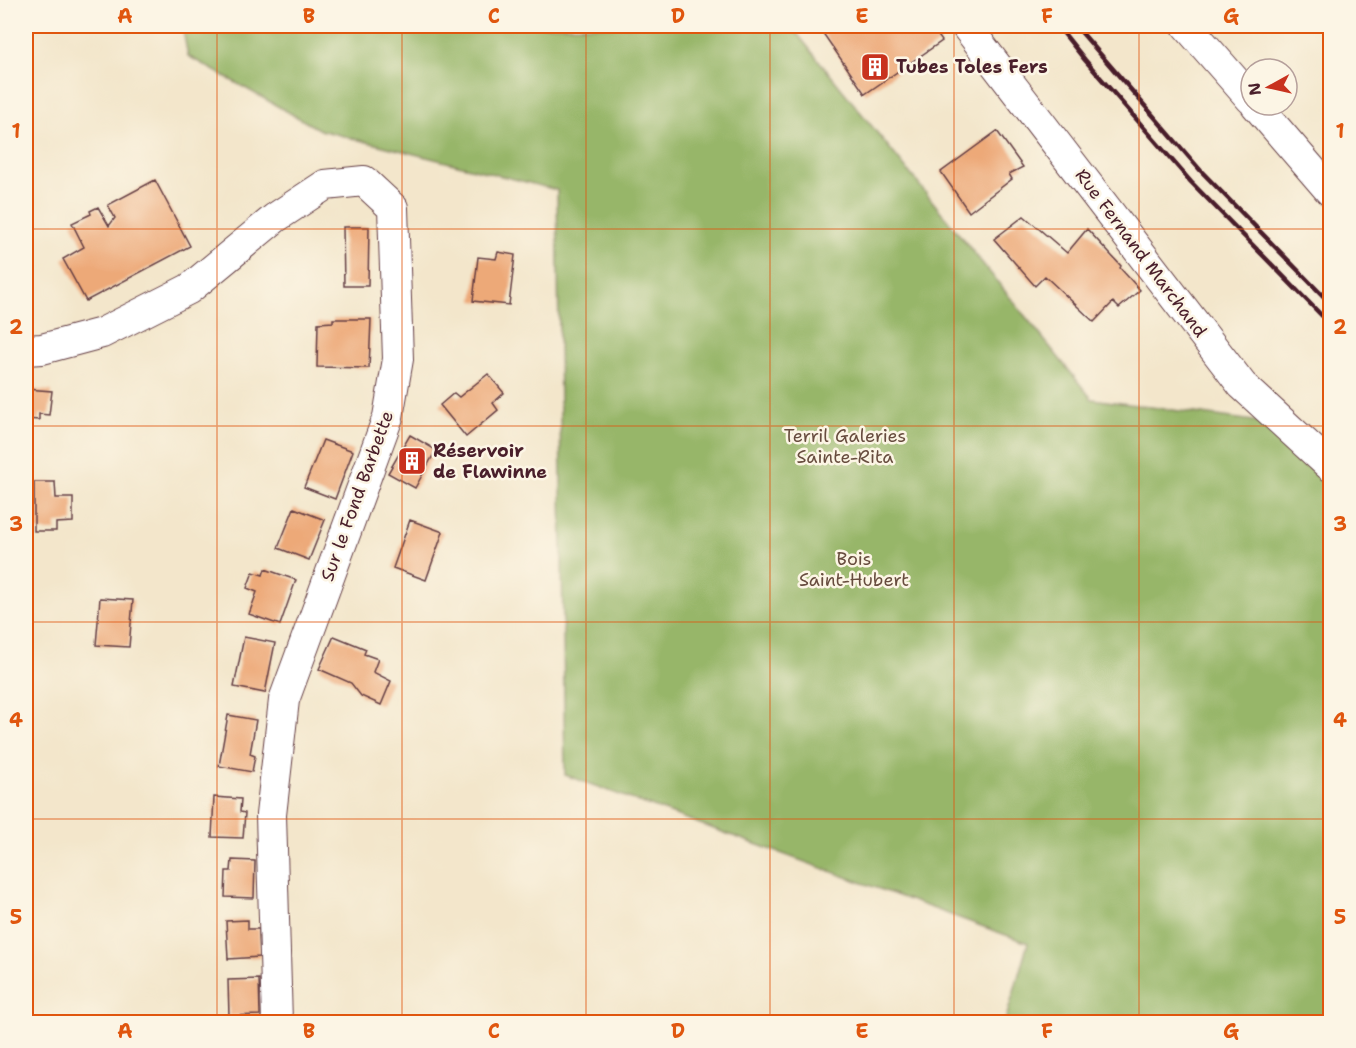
<svg xmlns="http://www.w3.org/2000/svg" width="1356" height="1048" viewBox="0 0 1356 1048" font-family="'Shantell Sans',sans-serif">
  <rect width="100%" height="100%" fill="#fcf5e5"/>
  <filter id="ink" filterUnits="userSpaceOnUse"><feTurbulence type="fractalNoise" baseFrequency=".0167" numOctaves="2"/><feDisplacementMap in="SourceGraphic" scale="12" xChannelSelector="R" yChannelSelector="G"/><feConvolveMatrix kernelMatrix="1 2 1 2 8 2 1 2 1" color-interpolation-filters="sRGB"/></filter>
  <filter id="wash" filterUnits="userSpaceOnUse"><feTurbulence type="fractalNoise" baseFrequency=".008" numOctaves="4" result="noise"/><feDisplacementMap in="SourceGraphic" scale="24" xChannelSelector="R" yChannelSelector="G"/><feGaussianBlur stdDeviation="1.35" result="paint"/><feColorMatrix in="noise" values="0 0 0 0 0 0 0 0 0 0 0 0 0 0 0 0 0 1.4 0 .05"/><feComposite in="paint" operator="in"/></filter>
  <g filter="url(#wash)">
    <rect width="100%" height="100%" fill="#f3e6cb"/>
    <!-- forest -->
    <path fill="#97b669" stroke="#706a4a" stroke-width="1.5" d="M182 26H791L1092 399 1261 422 1330 475V1022H1005L1028 943 565 775 557 190 320 130 188 56Z"/>
    <g id="blocks">
      <!-- building -->
      <path fill="#eda978" d="M818 26H931L942 41 865 94Z
        M997 131 1023 167 1009 174 1012 179 969 212 941 172Z
        M155 180 190 246 86 301 63 259 84 247 72 223 91 214 90 211 98 207 109 226 115 218 108 205Z
        M1024 216 1067 253 1087 229 1121 266 1120 268 1140 290 1119 308 1113 302 1094 322 1045 276 1035 286 994 239Z
        M343 227H369L368 286H344Z
        M498 252 515 255 509 305 473 301 478 257 496 259Z
        M333 319H371L369 368 317 367 318 323 333 322Z
        M488 374 504 393 493 403 498 410 466 437 440 405 454 393 459 397Z
        M26 389 52 391 49 415 39 414V420L26 419Z
        M410 435 436 450 415 488 388 473Z
        M323 440 353 451 335 499 304 487Z
        M34 482H55L56 498H73V522L56 523V531H34Z
        M294 508 325 520 309 560 278 548Z
        M410 520 443 532 426 580 393 568Z
        M265 569 296 580 280 625 249 614 257 592 247 588 253 572 263 575Z
        M100 598 133 600 129 647 96 645Z
        M334 636 366 649 364 654 378 659 373 672 391 681 381 705 361 696 351 683 319 669Z
        M244 637 275 643 265 693 234 687Z
        M228 715 256 720 250 754 255 756 252 772 219 766Z
        M214 797 241 799 240 812 245 813 243 838 212 837Z
        M232 860 255 861 254 898 225 897 226 871H231Z
        M248 920V929H259L260 957 228 959 226 921Z
        M259 979 260 1015 229 1016 228 980Z"/>
    </g>
  </g>
  <g filter="url(#ink)">
    <use href="#blocks" fill-opacity="0" stroke="#633d43" stroke-width="1.5"/>
    <g fill="none" stroke-linecap="round" stroke-linejoin="round">
      <!-- minor casing -->
      <g stroke="#633d43" stroke-width="32">
        <path id="minor" d="M966 26 1242 385 1330 466
          M1187 26 1251 99
          M1256 105 1330 191
          M26 350 42 349 102 333 189 289 275 218 325 185 364 181 393 208 398 359 388 417 284 700 271 815 277 1022"/>
      </g>
      <!-- minor -->
      <use href="#minor" stroke="#fff" stroke-width="30"/>
      <!-- rail -->
      <path stroke="#4a1f2b" stroke-width="4.5" d="M1058 26 1085 60 1191 182 1330 324
        M1076 26 1201 171 1330 303"/>
    </g>
  </g>
  <!-- grid -->
  <path fill="none" stroke="#e0560e" stroke-width="1.5" stroke-opacity="0.55" d="M217 26V1022M402 26V1022M586 26V1022M770 26V1022M954 26V1022M1139 26V1022M26 229H1330M26 426H1330M26 622H1330M26 819H1330"/>
  <!-- icons -->
  <defs>
    <g id="building-square" transform="scale(1.5)"><rect x="-9" y="-9" width="18" height="18" rx="4" fill="#c8321e" stroke="#fcf5e5"/><path d="M-4-6H4V6H1V3H-1V6H-4ZM-2.5-4.3h1.7v1.8h-1.7ZM.8-4.3h1.7v1.8H.8ZM-2.5-1h1.7V.8h-1.7ZM.8-1h1.7V.8H.8Z" fill="#fff"/></g>
  </defs>
  <g fill-rule="evenodd">
    <use href="#building-square" x="875" y="67"/>
    <use href="#building-square" x="412" y="461"/>
  </g>
  <g text-anchor="middle" stroke-width="5" stroke-linejoin="round" paint-order="stroke">
    <!-- poi labels -->
    <g font-size="18" font-weight="bold" fill="#4a1f2b" stroke="#fcf5e5" text-anchor="start">
      <text x="896" y="73">Tubes Toles Fers</text>
      <text x="433" y="457">Réservoir<tspan x="433" dy="21">de Flawinne</tspan></text>
    </g>
    <!-- street labels -->
    <g font-size="18" fill="#4a1f2b" stroke="#fcf5e5">
      <text transform="translate(1141 253) rotate(53)" y="6">Rue Fernand Marchand</text>
      <text transform="translate(357 496) rotate(-70)" y="6">Sur le Fond Barbette</text>
    </g>
    <!-- park labels -->
    <g font-size="18" fill="#674c3e" stroke="#fcf5e5">
      <text x="845" y="442">Terril Galeries<tspan x="845" dy="21">Sainte-Rita</tspan></text>
      <text x="854" y="565">Bois<tspan x="854" dy="21">Saint-Hubert</tspan></text>
    </g>
  </g>
  <!-- margin -->
  <rect width="1356" height="1048" fill="none" stroke="#fcf5e5" stroke-width="66"/>
  <!-- north arrow -->
  <g transform="translate(1269 87) rotate(262)"><circle r="28" fill="#fcf5e5" stroke="#b59f9b" stroke-width="1.5"/>
  <path d="M0-4.5L10 22L0 15L-10 22Z" fill="#c8321e"/>
  <text y="-9" font-size="16" font-weight="bold" text-anchor="middle" fill="#4a1f2b">N</text>
  </g>
  <rect x="33" y="33" width="1290" height="982" fill="none" stroke="#e0560e" stroke-width="2"/>
  <g font-size="20" text-anchor="middle" font-weight="bold" fill="#e0560e">
    <text x="125" y="23">A</text>
    <text x="309" y="23">B</text>
    <text x="494" y="23">C</text>
    <text x="678" y="23">D</text>
    <text x="862" y="23">E</text>
    <text x="1047" y="23">F</text>
    <text x="1231" y="23">G</text>
    <text x="16" y="138">1</text>
    <text x="1340" y="138">1</text>
    <text x="16" y="334">2</text>
    <text x="1340" y="334">2</text>
    <text x="16" y="531">3</text>
    <text x="1340" y="531">3</text>
    <text x="16" y="727">4</text>
    <text x="1340" y="727">4</text>
    <text x="16" y="924">5</text>
    <text x="1340" y="924">5</text>
    <text x="125" y="1038">A</text>
    <text x="309" y="1038">B</text>
    <text x="494" y="1038">C</text>
    <text x="678" y="1038">D</text>
    <text x="862" y="1038">E</text>
    <text x="1047" y="1038">F</text>
    <text x="1231" y="1038">G</text>
  </g>
</svg>
